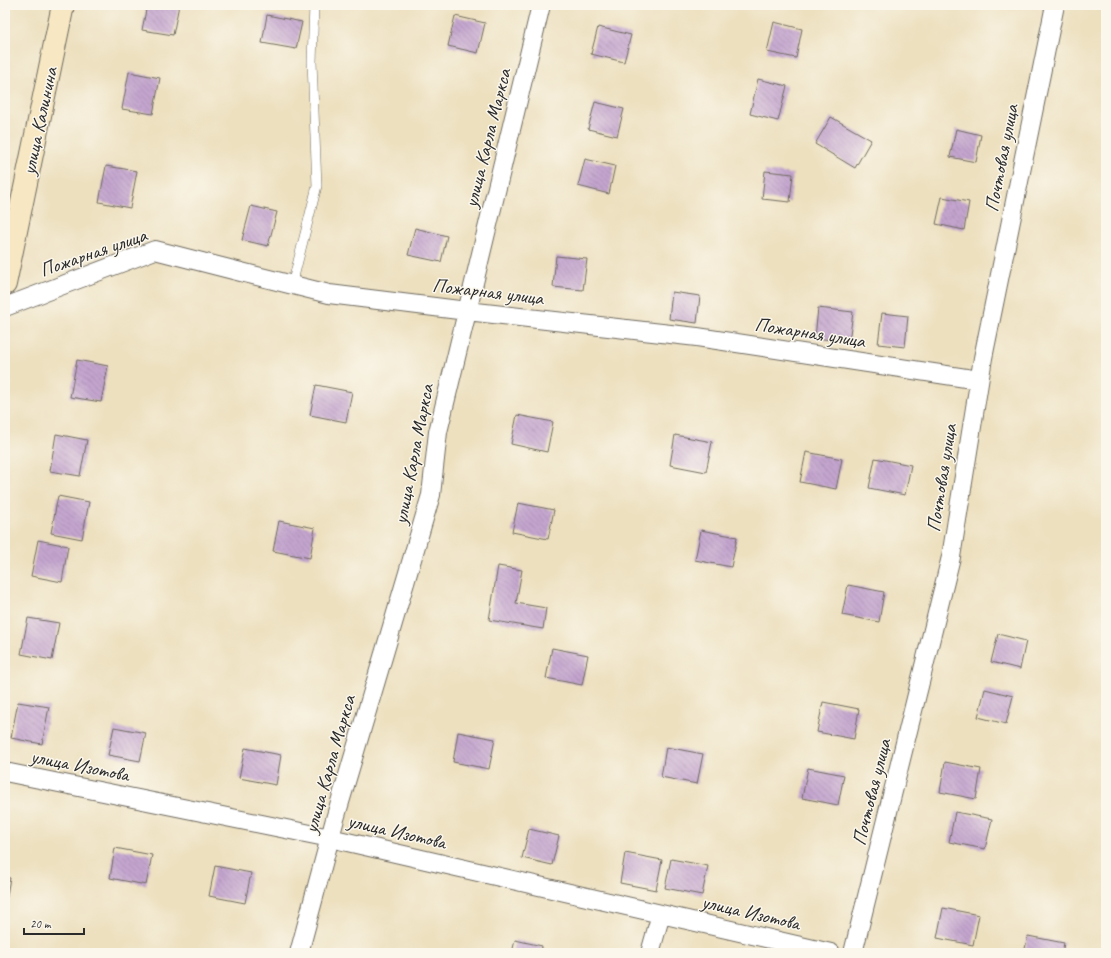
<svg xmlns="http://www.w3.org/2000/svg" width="1111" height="958" viewBox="0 0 1111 958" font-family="Caveat,sans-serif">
  <defs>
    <pattern id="building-back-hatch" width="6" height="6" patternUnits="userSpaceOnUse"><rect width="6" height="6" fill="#c4a5cf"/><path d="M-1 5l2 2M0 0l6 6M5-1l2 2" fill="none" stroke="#9f87a8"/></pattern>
  </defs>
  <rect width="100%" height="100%" fill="#fbf7ec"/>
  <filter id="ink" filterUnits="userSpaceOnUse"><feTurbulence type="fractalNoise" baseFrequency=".025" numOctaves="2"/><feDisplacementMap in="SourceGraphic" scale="8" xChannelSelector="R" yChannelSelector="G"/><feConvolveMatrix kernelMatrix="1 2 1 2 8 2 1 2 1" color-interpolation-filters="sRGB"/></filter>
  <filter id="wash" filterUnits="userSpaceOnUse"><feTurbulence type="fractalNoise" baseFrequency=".012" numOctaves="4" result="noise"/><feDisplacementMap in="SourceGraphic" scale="16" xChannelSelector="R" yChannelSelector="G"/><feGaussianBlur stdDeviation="0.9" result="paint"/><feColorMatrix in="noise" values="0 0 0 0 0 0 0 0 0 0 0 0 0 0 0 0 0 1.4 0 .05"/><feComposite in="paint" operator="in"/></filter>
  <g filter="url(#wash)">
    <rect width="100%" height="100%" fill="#ede0bf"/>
    <g id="blocks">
      <!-- building -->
      <path fill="url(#building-back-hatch)" d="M147 5H179L173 35 142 30Z
        M267 15 302 22 296 49 262 43Z
        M455 16 485 23 478 53 448 46Z
        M774 22 802 29 796 58 767 52Z
        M598 27 631 35 624 62 591 54Z
        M129 72 160 78 153 114 122 109Z
        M758 79 787 86 778 121 750 114Z
        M595 102 624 109 617 136 588 129Z
        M831 117 871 140 855 168 815 144Z
        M956 129 981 135 976 162 950 157Z
        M585 159 615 166 609 194 578 186Z
        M106 166 137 171 130 208 99 202Z
        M765 171 793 174 790 202 762 199Z
        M942 197 969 202 964 230 936 224Z
        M251 206 277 212 268 246 242 240Z
        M415 228 447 236 441 262 408 255Z
        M556 256 587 259 583 290 553 287Z
        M672 292 700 296 697 323 669 319Z
        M818 308 853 312 849 342 815 338Z
        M882 313 908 316 905 347 878 344Z
        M77 360 108 366 101 402 70 397Z
        M316 385 352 392 346 422 310 415Z
        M517 415 553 422 547 452 511 444Z
        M56 434 87 440 80 476 50 471Z
        M675 435 712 442 706 472 670 465Z
        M806 452 842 459 836 489 800 482Z
        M875 458 911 465 905 495 869 488Z
        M58 496 89 502 82 539 51 533Z
        M518 503 554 510 548 539 512 532Z
        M279 521 315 528 310 558 273 551Z
        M701 530 737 537 731 567 695 560Z
        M38 540 68 546 62 582 31 576Z
        M498 566 522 570 516 603 546 608 543 629 489 620Z
        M848 585 884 592 879 622 842 615Z
        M28 618 59 623 52 660 21 654Z
        M998 634 1026 641 1020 669 991 662Z
        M552 648 588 655 582 685 546 678Z
        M985 689 1013 696 1006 724 978 717Z
        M18 702 49 707 42 744 11 738Z
        M823 702 859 709 854 739 817 732Z
        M114 727 146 733 140 761 108 755Z
        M458 732 495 739 489 769 453 762Z
        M666 747 703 754 697 784 661 777Z
        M245 748 281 755 276 785 239 778Z
        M945 762 981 769 976 799 940 792Z
        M808 768 844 775 838 805 802 798Z
        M955 812 992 819 985 849 949 842Z
        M529 829 559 836 552 865 522 858Z
        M115 848 152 855 146 885 110 878Z
        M625 853 662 860 656 890 620 883Z
        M671 859 708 866 702 895 665 888Z
        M215 866 251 873 245 903 209 896Z
        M5 877 10 878 6 901H5Z
        M943 908 979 915 973 945 937 938Z
        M1028 936 1064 943 1062 953H1024Z
        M515 940 542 946 541 953H512Z"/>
    </g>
  </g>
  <g filter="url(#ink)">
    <use href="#blocks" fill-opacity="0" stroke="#6f6a5f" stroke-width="1"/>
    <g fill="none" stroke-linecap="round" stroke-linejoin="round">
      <!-- lane casing -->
      <g stroke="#6f6a5f" stroke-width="10">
        <path id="lane" d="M292 285 317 186 312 62 314 5"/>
      </g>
      <!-- street casing -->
      <g stroke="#6f6a5f" stroke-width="20">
        <path id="street" d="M5 307 155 250 241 272 329 294 467 311 697 337 979 380
          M5 772 330 838 831 953
          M299 953 335 819 431 495 438 432 541 5
          M650 953 661 914
          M853 953 951 557 983 358 1055 5"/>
      </g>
      <!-- secondary casing -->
      <g stroke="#6f6a5f" stroke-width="24">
        <path id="secondary" d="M5 284 63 5"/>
      </g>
      <!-- lane -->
      <use href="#lane" stroke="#fff" stroke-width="9"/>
      <!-- street -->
      <use href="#street" stroke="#fff" stroke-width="18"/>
      <!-- secondary -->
      <use href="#secondary" stroke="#f7e8c3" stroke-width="22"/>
    </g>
  </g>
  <g text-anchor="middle" stroke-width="3" stroke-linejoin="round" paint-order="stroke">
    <!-- street labels -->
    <g font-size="20" fill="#2b2b2b" stroke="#fbf7ec">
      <text transform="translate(39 121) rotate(-78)" y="7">улица Калинина</text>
      <text transform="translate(487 138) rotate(-76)" y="7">улица Карла Маркса</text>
      <text transform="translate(1001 158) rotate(-79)" y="7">Почтовая улица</text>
      <text transform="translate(93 252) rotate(-19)" y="7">Пожарная улица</text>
      <text transform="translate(488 291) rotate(7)" y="7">Пожарная улица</text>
      <text transform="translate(810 332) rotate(9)" y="7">Пожарная улица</text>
      <text transform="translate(413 454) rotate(-79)" y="7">улица Карла Маркса</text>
      <text transform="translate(941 478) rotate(-81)" y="7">Почтовая улица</text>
      <text transform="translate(329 764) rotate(-74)" y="7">улица Карла Маркса</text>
      <text transform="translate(80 765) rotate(11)" y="7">улица Изотова</text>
      <text transform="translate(871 792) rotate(-76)" y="7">Почтовая улица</text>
      <text transform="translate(397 831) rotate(13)" y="7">улица Изотова</text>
      <text transform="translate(751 912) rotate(13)" y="7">улица Изотова</text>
    </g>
  </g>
  <!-- margin -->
  <rect width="1111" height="958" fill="none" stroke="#fbf7ec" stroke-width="20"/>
  <!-- scale -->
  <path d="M24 928v6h60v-6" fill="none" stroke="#2b2b2b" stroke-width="2"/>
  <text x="30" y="928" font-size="12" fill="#2b2b2b" stroke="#fbf7ec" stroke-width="3" paint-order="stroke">20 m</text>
</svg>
